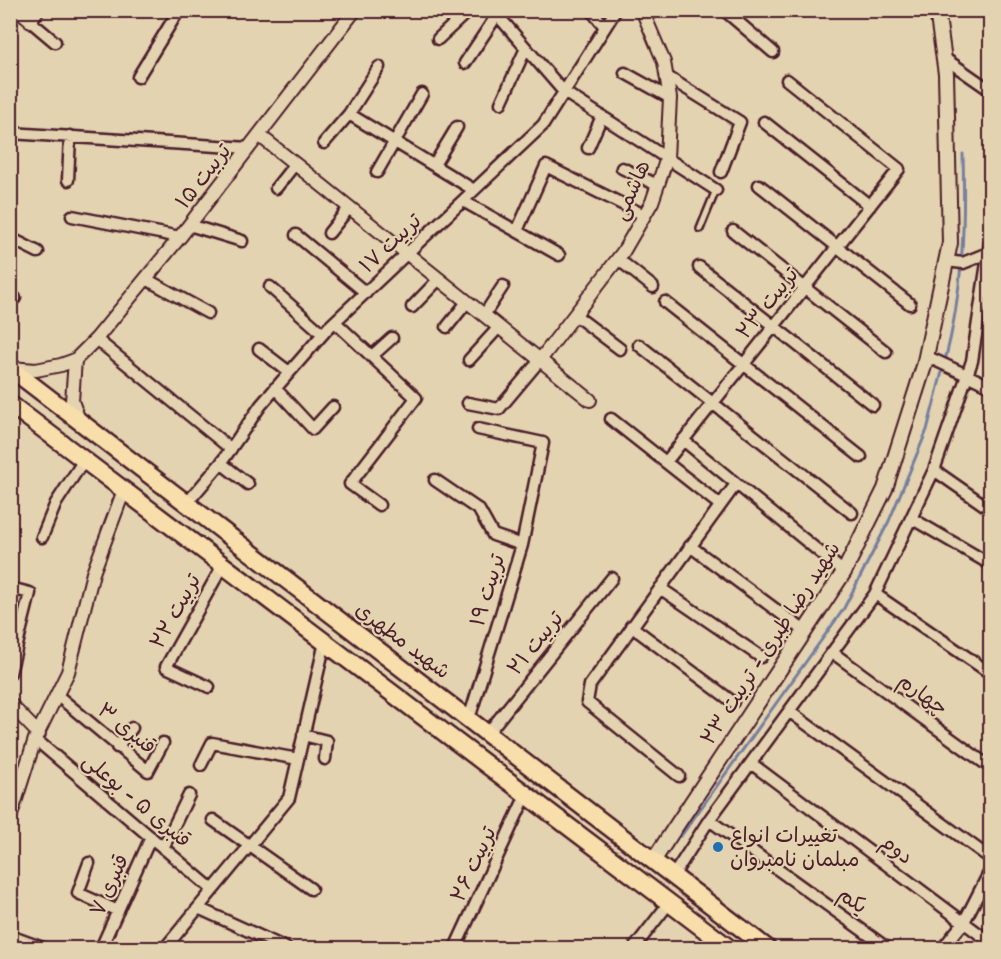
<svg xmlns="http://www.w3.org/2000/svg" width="1001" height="959" viewBox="0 0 1001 959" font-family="Sriracha,'Playpen Sans Arabic',sans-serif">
  <rect width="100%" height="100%" fill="#e4d3b0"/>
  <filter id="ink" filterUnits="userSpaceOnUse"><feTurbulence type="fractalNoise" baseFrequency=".0167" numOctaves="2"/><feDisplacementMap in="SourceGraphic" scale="12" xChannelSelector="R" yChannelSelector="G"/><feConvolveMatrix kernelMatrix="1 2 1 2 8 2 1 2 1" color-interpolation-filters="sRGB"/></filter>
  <g filter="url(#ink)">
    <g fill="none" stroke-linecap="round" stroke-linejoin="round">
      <!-- stream -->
      <path stroke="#767f9f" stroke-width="3" d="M945 361C963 292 965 225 963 154
        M681 836 843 610 889 521 927 430 943 368"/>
      <!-- service casing -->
      <g stroke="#4a1f2b" stroke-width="10">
        <path id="service" d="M700 229 716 190"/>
      </g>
      <!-- minor casing -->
      <g stroke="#4a1f2b" stroke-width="15">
        <path id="minor" d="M17 10 55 42
          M493 10 564 92 716 190
          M591 10 605 27
          M724 10 773 52
          M30 22 39 10
          M438 39 469 10
          M944 58 990 90
          M465 63 497 15
          M625 73 670 98
          M666 76 740 122 721 172
          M138 77 179 10
          M501 103 526 48
          M349 114 474 190
          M764 122 870 206
          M10 133 249 148
          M324 143 349 114 379 67
          M588 148 602 116
          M434 165 457 127
          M622 168 657 185
          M377 172 422 94
          M68 180 70 136
          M759 185 910 304
          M276 188 295 164
          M463 201 559 255
          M72 216 180 237
          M189 225 242 241
          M517 231 546 166 644 215
          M733 231 886 352
          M329 233 349 208
          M296 235 366 293
          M10 238 38 252
          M618 259 653 287
          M946 261 963 263 988 253
          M699 267 873 405
          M146 279 208 313
          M270 287 323 334
          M10 294 15 298
          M665 302 861 457
          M412 307 439 279
          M484 315 503 286
          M575 315 620 349
          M335 322 416 398 350 484 379 505
          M447 327 467 302
          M96 339 231 449
          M639 345 852 513
          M259 349 289 372
          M372 356 392 338
          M926 356 990 386
          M469 360 499 327
          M275 388 313 429 333 407
          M468 403 499 409 540 360
          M611 419 720 505
          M478 429 543 443 522 545
          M683 440 844 572
          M666 462 899 169 787 80
          M221 463 248 484
          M934 470 990 509
          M435 480 479 510 493 535 522 545 469 719
          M187 503 221 463 261 405 328 328 543 125 616 10
          M911 518 990 564
          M42 537 56 503 84 460
          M690 546 806 632
          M10 588 30 593 10 673
          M660 588 761 657
          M875 594 990 673
          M631 626 733 702
          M833 653 990 767
          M209 687 166 667 223 565
          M58 696 148 771 163 743
          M790 712 990 858
          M487 734 612 578
          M303 735 327 741 325 759
          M35 739 213 890
          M117 747 132 728
          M752 764 990 942
          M201 765 212 743 298 759
          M679 776 587 702 590 685 736 484
          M213 820 311 889
          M709 820 887 948
          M163 848 189 795
          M89 863 78 893 118 911
          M673 876 709 820 875 594 934 470 972 361 990 243
          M198 908 286 948
          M10 936 43 948
          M101 948 151 837
          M165 948 289 798 325 642
          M455 948 526 795
          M634 948 669 903
          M943 948 964 922 990 871"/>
      </g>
      <!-- tertiary casing -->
      <g stroke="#4a1f2b" stroke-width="16">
        <path id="tertiary" d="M259 135 590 400
          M75 360 72 401 79 420
          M540 360 623 252 652 202 667 158 670 98 664 62 642 10
          M11 368 36 370 61 365 75 360 96 339 180 237 355 10
          M10 704 39 734
          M10 818 35 739 68 672 93 573 124 490"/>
      </g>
      <!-- secondary casing -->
      <g stroke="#4a1f2b" stroke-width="18">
        <path id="secondary" d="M653 861 844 572 885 489 924 366 950 243 946 74 937 10"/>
      </g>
      <!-- primary casing -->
      <g stroke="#4a1f2b" stroke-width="21">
        <path id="primary" d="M10 368 767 948
          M10 404 729 948"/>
      </g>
      <!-- service -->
      <use href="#service" stroke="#e4d3b0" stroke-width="5"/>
      <!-- minor -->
      <use href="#minor" stroke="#e4d3b0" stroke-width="10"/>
      <!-- tertiary -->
      <use href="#tertiary" stroke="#e4d3b0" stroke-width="12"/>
      <!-- secondary -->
      <use href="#secondary" stroke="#e4d3b0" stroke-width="14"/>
      <!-- primary -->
      <use href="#primary" stroke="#f8deab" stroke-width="16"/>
    </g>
  </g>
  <!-- markers -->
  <circle fill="#1f6fb2" stroke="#e4d3b0" stroke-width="2" cx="718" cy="847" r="6"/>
  <g text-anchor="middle" stroke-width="4.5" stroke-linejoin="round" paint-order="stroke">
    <!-- street labels -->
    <g font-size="21" fill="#4a1f2b" stroke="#e4d3b0">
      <text transform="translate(203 176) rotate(-52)" y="7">تربیت ۱۵</text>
      <text transform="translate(631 190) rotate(-66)" y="7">هاشمی</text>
      <text transform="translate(390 243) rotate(-43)" y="7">تربیت ۱۷</text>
      <text transform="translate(767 303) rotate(-51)" y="7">تربیت ۲۳</text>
      <text transform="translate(487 590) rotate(-73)" y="7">تربیت ۱۹</text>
      <text transform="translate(175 611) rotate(-61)" y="7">تربیت ۲۲</text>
      <text transform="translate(403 640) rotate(37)" y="7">شهید مطهری</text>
      <text transform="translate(535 643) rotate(-51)" y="7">تربیت ۲۱</text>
      <text transform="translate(770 643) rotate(-57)" y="7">شهید رضا طبری - تربیت ۲۳</text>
      <text transform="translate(923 694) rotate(36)" y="7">چهارم</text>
      <text transform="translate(127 728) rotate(39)" y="7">قنبری ۳</text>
      <text transform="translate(137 800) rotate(40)" y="7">قنبری ۵ - بوعلی</text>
      <text transform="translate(897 849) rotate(37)" y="7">دوم</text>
      <text transform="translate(473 864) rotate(-65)" y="7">تربیت ۲۶</text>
      <text transform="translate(109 885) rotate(-66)" y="7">قنبری ۷</text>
      <text transform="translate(853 900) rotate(36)" y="7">یکم</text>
    </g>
    <!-- poi labels -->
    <g font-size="21" fill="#4a1f2b" stroke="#e4d3b0" text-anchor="start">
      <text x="730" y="842">تغییرات انواع<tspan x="730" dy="24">مبلمان نامبروان</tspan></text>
    </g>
  </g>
  <!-- margin -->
  <rect width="1001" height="959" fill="none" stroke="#e4d3b0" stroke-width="36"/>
  <rect x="18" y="18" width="965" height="923" fill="none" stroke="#4a1f2b" stroke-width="2" filter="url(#ink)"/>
</svg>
